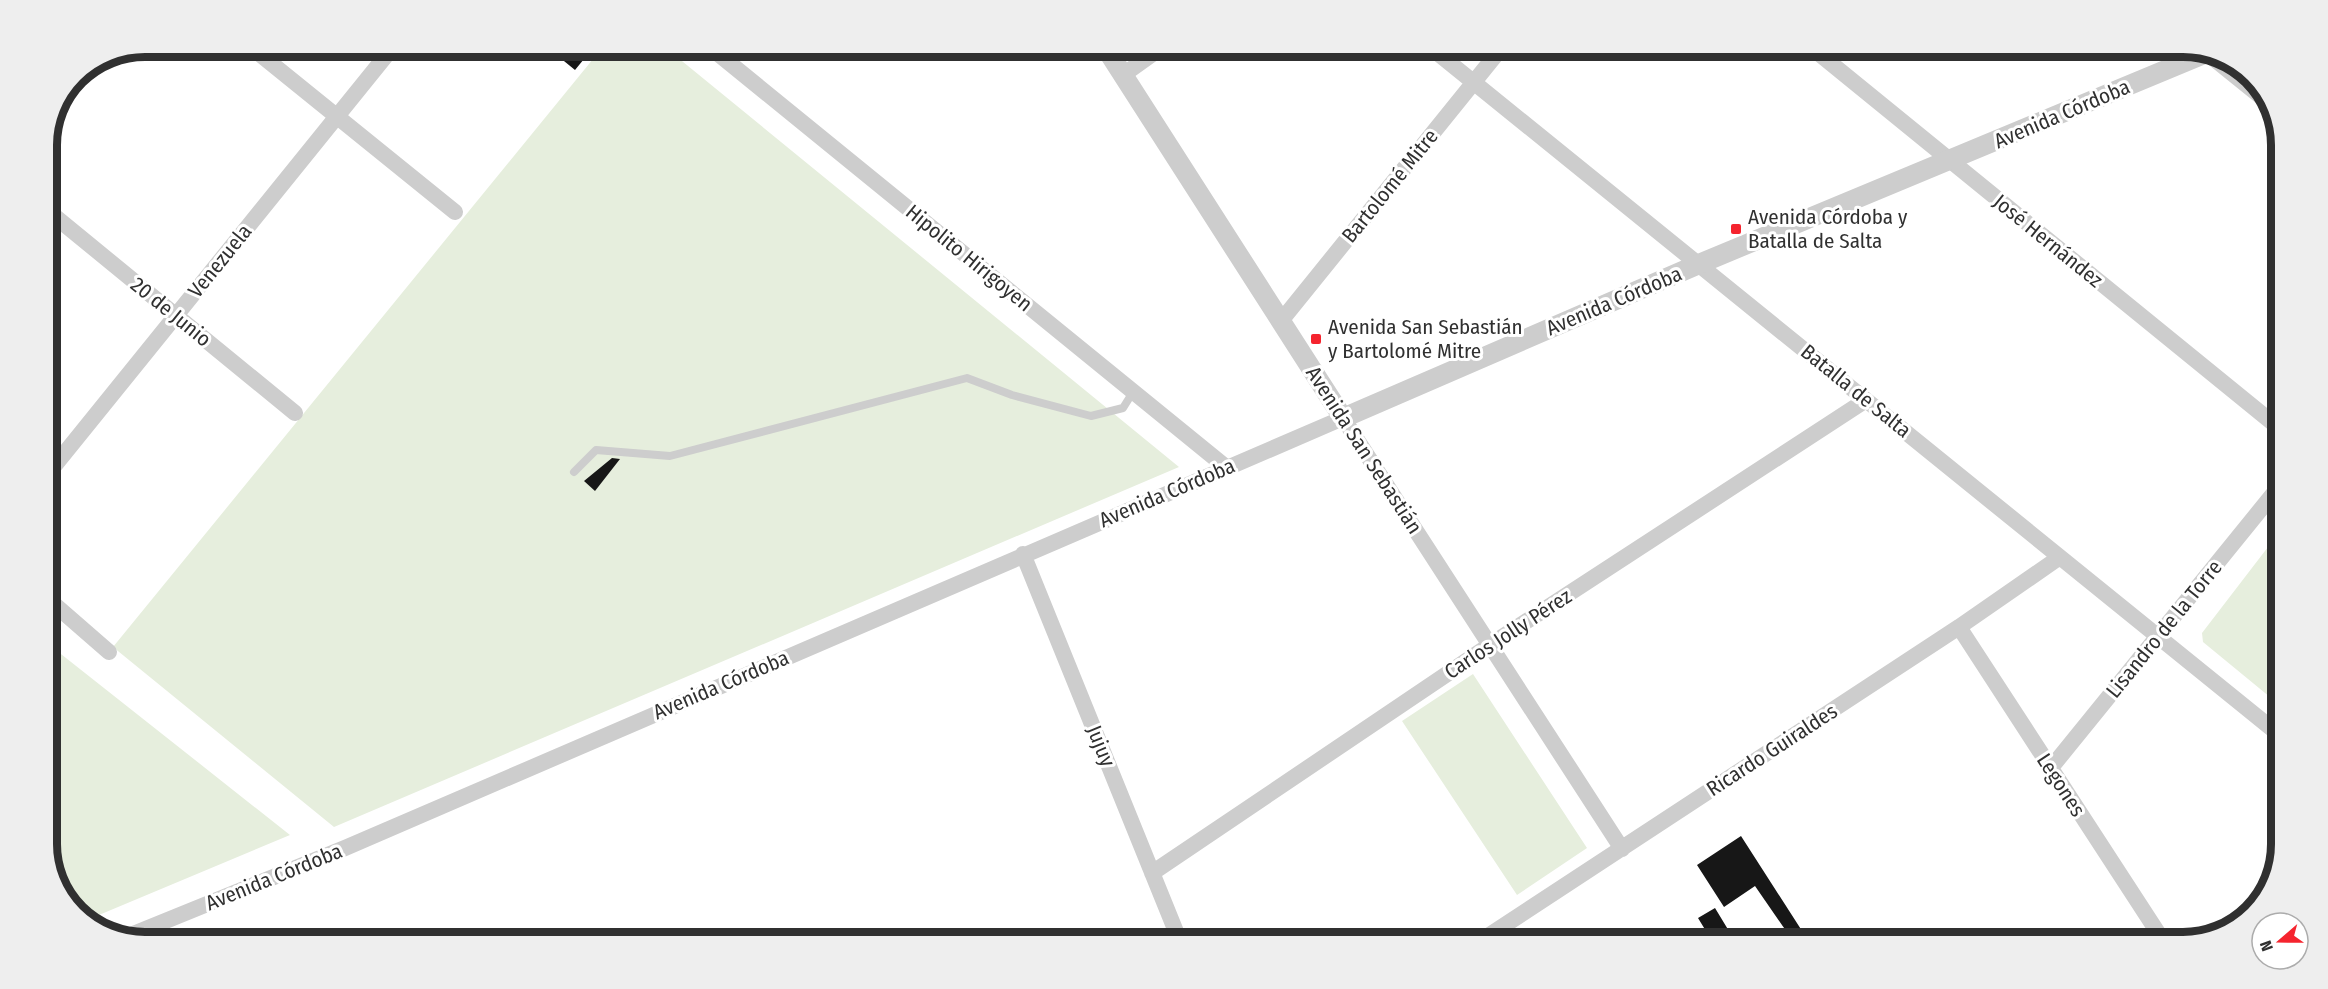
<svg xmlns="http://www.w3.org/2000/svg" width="2328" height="989" viewBox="0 0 2328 989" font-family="'Fira Sans Condensed',sans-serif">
  <rect width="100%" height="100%" fill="#fff"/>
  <!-- green -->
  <path fill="#e6eedd" d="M602 48H666L1179 467 334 827 113 647Z
    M2278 534 2276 702 2203 642 2202 633Z
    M47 643 290 835 87 920 67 904 47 851Z
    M1473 674 1587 848 1517 895 1402 721Z"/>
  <!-- building -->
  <path fill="#171717" d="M548 48H593L575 70Z
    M612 458 620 459 595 491 584 481Z
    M1741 836 1804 934 1793 941 1755 886 1724 907 1697 865Z
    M1715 908 1735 941H1712L1698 918Z"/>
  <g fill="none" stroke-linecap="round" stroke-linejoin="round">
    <!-- service -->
    <path stroke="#cdcdcd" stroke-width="8" d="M574 472 596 450 670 456 967 378 1012 395 1091 416 1123 408 1133 392"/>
    <!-- minor -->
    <path stroke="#cdcdcd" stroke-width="16" d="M251 47 455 212
      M711 48 1227 468
      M1435 51 2276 732
      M1817 52 2279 428
      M2208 54 2270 104
      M1123 75 1158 50
      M47 210 295 413
      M1281 321 1499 51
      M47 475 393 47
      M1023 554 1179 939
      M47 598 109 652
      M1959 627 2164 942
      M2050 769 2278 488
      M1152 873 1490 645 1866 400
      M131 935 345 848 1343 418 1622 849
      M1482 940 1959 627 2060 557"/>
    <!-- tertiary -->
    <path stroke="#cdcdcd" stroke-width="20" d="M1107 50 1343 418 1699 264 2204 54"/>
  </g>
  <!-- markers -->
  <g fill="#f5242e" stroke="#fff" stroke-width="2">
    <rect x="1730" y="223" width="12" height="12" rx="3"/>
    <rect x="1310" y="333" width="12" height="12" rx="3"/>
  </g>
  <g text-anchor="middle" stroke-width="6" stroke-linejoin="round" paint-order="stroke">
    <!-- street labels -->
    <g font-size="21" fill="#303030" stroke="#fff">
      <text transform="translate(2062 114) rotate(-23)" y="7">Avenida Córdoba</text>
      <text transform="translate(1390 186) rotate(-51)" y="7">Bartolomé Mitre</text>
      <text transform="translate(2048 241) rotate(39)" y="7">José Hernández</text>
      <text transform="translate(969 258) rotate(39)" y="7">Hipolito Hirigoyen</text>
      <text transform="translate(220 261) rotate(-51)" y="7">Venezuela</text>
      <text transform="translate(1614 301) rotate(-23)" y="7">Avenida Córdoba</text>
      <text transform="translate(171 312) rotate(39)" y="7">20 de Junio</text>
      <text transform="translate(1856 391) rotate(39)" y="7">Batalla de Salta</text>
      <text transform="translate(1364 450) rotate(57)" y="7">Avenida San Sebastián</text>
      <text transform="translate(1167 493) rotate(-23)" y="7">Avenida Córdoba</text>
      <text transform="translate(2164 629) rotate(-51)" y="7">Lisandro de la Torre</text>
      <text transform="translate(1508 634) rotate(-33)" y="7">Carlos Jolly Pérez</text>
      <text transform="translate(721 685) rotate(-23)" y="7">Avenida Córdoba</text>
      <text transform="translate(1101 746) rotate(68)" y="7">Jujuy</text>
      <text transform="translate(1772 750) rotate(-33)" y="7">Ricardo Guiraldes</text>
      <text transform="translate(2061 785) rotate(57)" y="7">Legones</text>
      <text transform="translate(274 877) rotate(-22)" y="7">Avenida Córdoba</text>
    </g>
    <!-- poi labels -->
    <g font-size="21" fill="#303030" stroke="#fff" text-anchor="start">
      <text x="1748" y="224">Avenida Córdoba y<tspan x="1748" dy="24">Batalla de Salta</tspan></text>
      <text x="1328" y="334">Avenida San Sebastián<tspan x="1328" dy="24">y Bartolomé Mitre</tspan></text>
    </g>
  </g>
  <!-- crop -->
  <path d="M0 0H2328V989H0ZM145 57H2183A88 88 0 0 1 2271 145V844A88 88 0 0 1 2183 932H145A88 88 0 0 1 57 844V145A88 88 0 0 1 145 57Z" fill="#eee" fill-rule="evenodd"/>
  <path fill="none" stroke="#303030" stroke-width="8" d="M145 57H2183A88 88 0 0 1 2271 145V844A88 88 0 0 1 2183 932H145A88 88 0 0 1 57 844V145A88 88 0 0 1 145 57Z"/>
  <!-- north arrow -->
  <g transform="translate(2280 941) rotate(250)"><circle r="28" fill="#ffffff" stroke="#acacac" stroke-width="1.5"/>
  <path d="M0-4.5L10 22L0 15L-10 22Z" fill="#f5242e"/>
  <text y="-9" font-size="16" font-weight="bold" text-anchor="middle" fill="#303030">N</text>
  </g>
</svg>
